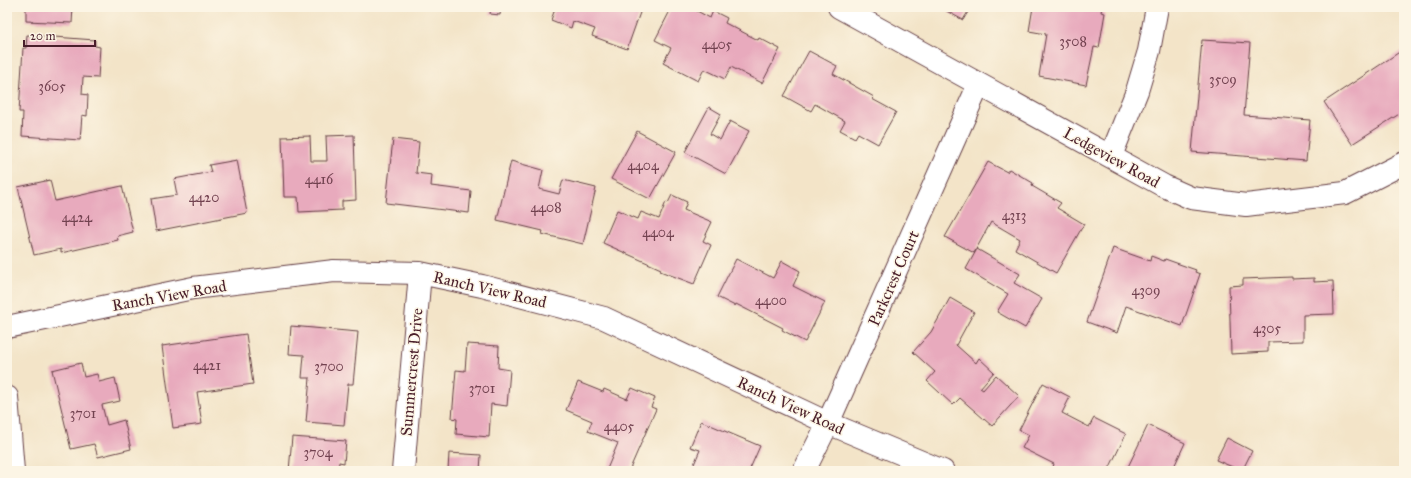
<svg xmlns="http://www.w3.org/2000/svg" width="1411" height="478" viewBox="0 0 1411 478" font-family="'IM FELL Great Primer',serif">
  <rect width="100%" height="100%" fill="#fcf5e5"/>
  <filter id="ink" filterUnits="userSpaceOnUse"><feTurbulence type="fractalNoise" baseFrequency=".025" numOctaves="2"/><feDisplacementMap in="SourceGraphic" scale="8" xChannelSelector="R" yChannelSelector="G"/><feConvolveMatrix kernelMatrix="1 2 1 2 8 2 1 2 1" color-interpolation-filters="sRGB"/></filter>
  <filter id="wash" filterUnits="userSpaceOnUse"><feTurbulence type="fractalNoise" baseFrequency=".012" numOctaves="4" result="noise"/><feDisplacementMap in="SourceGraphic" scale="16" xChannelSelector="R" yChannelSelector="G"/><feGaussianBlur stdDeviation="0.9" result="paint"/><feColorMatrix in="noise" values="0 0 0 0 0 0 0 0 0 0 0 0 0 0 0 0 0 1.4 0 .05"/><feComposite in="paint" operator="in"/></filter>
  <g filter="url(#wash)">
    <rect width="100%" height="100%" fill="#f3e4c8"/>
    <g id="blocks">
      <!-- building -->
      <path fill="#e8aabd" d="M26 7H73L72 23 26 21Z
        M491 7H501L500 15 490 14Z
        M549 7H642L627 49 592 36 595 29 573 21 571 28 551 20 555 9Z
        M672 7H700L697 11 710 18 713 11 727 18 725 23 758 40 759 38 780 49 762 83 731 67 725 79 704 69 698 81 663 63 671 48 655 40Z
        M939 7H971L963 20Z
        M1033 7H1102L1101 12 1105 13 1099 48 1094 47 1086 85 1039 76 1046 34 1029 31Z
        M27 35 95 40V46L100 47 98 78 83 77 82 94 88 95 87 116 82 115 80 140 22 136 23 112H19L23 48H26Z
        M1202 40 1250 43 1244 115 1310 120 1306 161 1192 152Z
        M809 51 837 66 833 74 874 97 872 99 896 112 878 144 858 133 855 138 840 130 845 121 815 104 811 111 784 96Z
        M1401 51 1404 55V111L1352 144 1324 102Z
        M709 107 721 114 710 134 720 140 730 121 749 131 726 174 685 152Z
        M637 131 676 152 650 199 611 179Z
        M354 135 356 200 342 201V210L299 212 298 197H284L282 137 310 136 311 161H327L326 136Z
        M393 139 419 142 416 173 432 175 431 186 471 191 469 213 386 203Z
        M237 160 247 213 156 231 151 199 177 195 174 179 211 172 209 165Z
        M511 161 543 170 539 189 559 194 563 180 596 188 583 244 542 234 543 231 497 220Z
        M988 162 1007 172 1009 169 1033 183 1032 186 1061 203 1057 208 1084 224 1056 273 1015 249 1020 239 991 222 974 253 945 237Z
        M50 180 55 201 122 186 133 232 117 236 118 240 61 253V249L34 255 18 187Z
        M672 195 687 202 684 210 712 222 703 241 711 245 694 284 660 271 661 269 603 243 617 210 638 219 641 212 659 219 666 202 668 203Z
        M1113 248 1150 261 1151 256 1164 261 1165 259 1196 270 1195 272 1200 274 1182 326 1126 306 1117 333 1087 322Z
        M977 249 1020 274 1014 283 1042 299 1025 328 997 312 1008 294 966 269Z
        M736 259 773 278 782 261 800 271 793 286 825 302 805 342 782 330 783 328 736 304 735 306 717 297Z
        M1292 277V279L1314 278V282L1333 281 1334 314 1303 315V341L1268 342V352L1231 354 1229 286 1243 285V279Z
        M950 298 974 312 956 345 976 363 979 358 994 372 980 388 983 390 996 375 1019 396 992 426 960 398 953 405 927 381 935 372 913 352 931 332Z
        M291 326 358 332 353 384H348L344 425 306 422 310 378H302L304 355 289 354Z
        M246 334 253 384 197 392 202 424 173 428 162 346Z
        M467 344 499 346 498 368 510 370 507 406 491 404 489 437 456 434 457 419 452 418 456 370 465 371Z
        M81 363 84 377 97 374 99 382 115 378 120 401 102 405 107 425 124 420 131 449 98 457 94 444 71 449 52 370Z
        M578 382 603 392 604 389 627 399 632 388 655 398 651 407 656 409 629 471H611L607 469 618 443 588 431 592 421 566 410Z
        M1043 383 1070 397 1062 413 1089 427 1094 418 1126 434 1108 471H1061L1053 467 1054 464 1022 448 1029 435 1019 430Z
        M701 421 760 446 749 471H696L692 469 700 450 690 447Z
        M1148 425 1185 443 1172 471H1126Z
        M292 437 346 441 344 463 339 462 338 471H289Z
        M1227 438 1252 451 1242 471 1216 460Z
        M449 453 481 455 480 471H448Z"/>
    </g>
  </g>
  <g filter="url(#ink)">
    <use href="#blocks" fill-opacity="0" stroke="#633d43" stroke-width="1"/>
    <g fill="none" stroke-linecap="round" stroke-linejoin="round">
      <!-- minor casing -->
      <g stroke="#633d43" stroke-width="24">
        <path id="minor" d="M839 7 1164 186 1191 198 1246 205 1345 193 1404 163
          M1111 156 1137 91 1149 51 1157 7
          M7 327 193 288 334 271 420 273 482 286 604 318 828 423 943 471
          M7 397 13 471
          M403 471 420 273
          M804 471 828 423 979 84"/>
      </g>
      <!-- minor -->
      <use href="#minor" stroke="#fff" stroke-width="22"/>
    </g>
  </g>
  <g text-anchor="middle" stroke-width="3" stroke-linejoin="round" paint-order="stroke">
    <!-- number labels -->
    <g font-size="14" fill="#724250">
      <text x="1073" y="46">3508</text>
      <text x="717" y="49">4405</text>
      <text x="1223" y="84">3509</text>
      <text x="52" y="91">3605</text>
      <text x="643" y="170">4404</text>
      <text x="319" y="184">4416</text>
      <text x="204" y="202">4420</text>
      <text x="546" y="212">4408</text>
      <text x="1014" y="220">4313</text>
      <text x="77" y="222">4424</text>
      <text x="658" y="237">4404</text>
      <text x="1146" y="295">4309</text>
      <text x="771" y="305">4400</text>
      <text x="1267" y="333">4305</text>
      <text x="207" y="370">4421</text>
      <text x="329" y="371">3700</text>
      <text x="482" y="393">3701</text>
      <text x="83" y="418">3701</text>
      <text x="619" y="431">4405</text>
      <text x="318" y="457">3704</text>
    </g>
    <!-- street labels -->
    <g font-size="16" fill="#4a1f2b" stroke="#fcf5e5">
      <text transform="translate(1112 157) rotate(29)" y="6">Ledgeview Road</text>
      <text transform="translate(893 278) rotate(-66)" y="6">Parkcrest Court</text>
      <text transform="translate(490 289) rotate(13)" y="6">Ranch View Road</text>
      <text transform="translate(169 295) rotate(-10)" y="6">Ranch View Road</text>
      <text transform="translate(411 372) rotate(-85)" y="6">Summercrest Drive</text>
      <text transform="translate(791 405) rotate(25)" y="6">Ranch View Road</text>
    </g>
  </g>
  <!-- margin -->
  <rect width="1411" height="478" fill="none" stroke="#fcf5e5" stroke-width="24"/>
  <!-- scale -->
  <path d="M24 40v6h71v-6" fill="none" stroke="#4a1f2b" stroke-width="2"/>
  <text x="30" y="40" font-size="12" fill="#4a1f2b" stroke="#fcf5e5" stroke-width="3" paint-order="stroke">20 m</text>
</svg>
